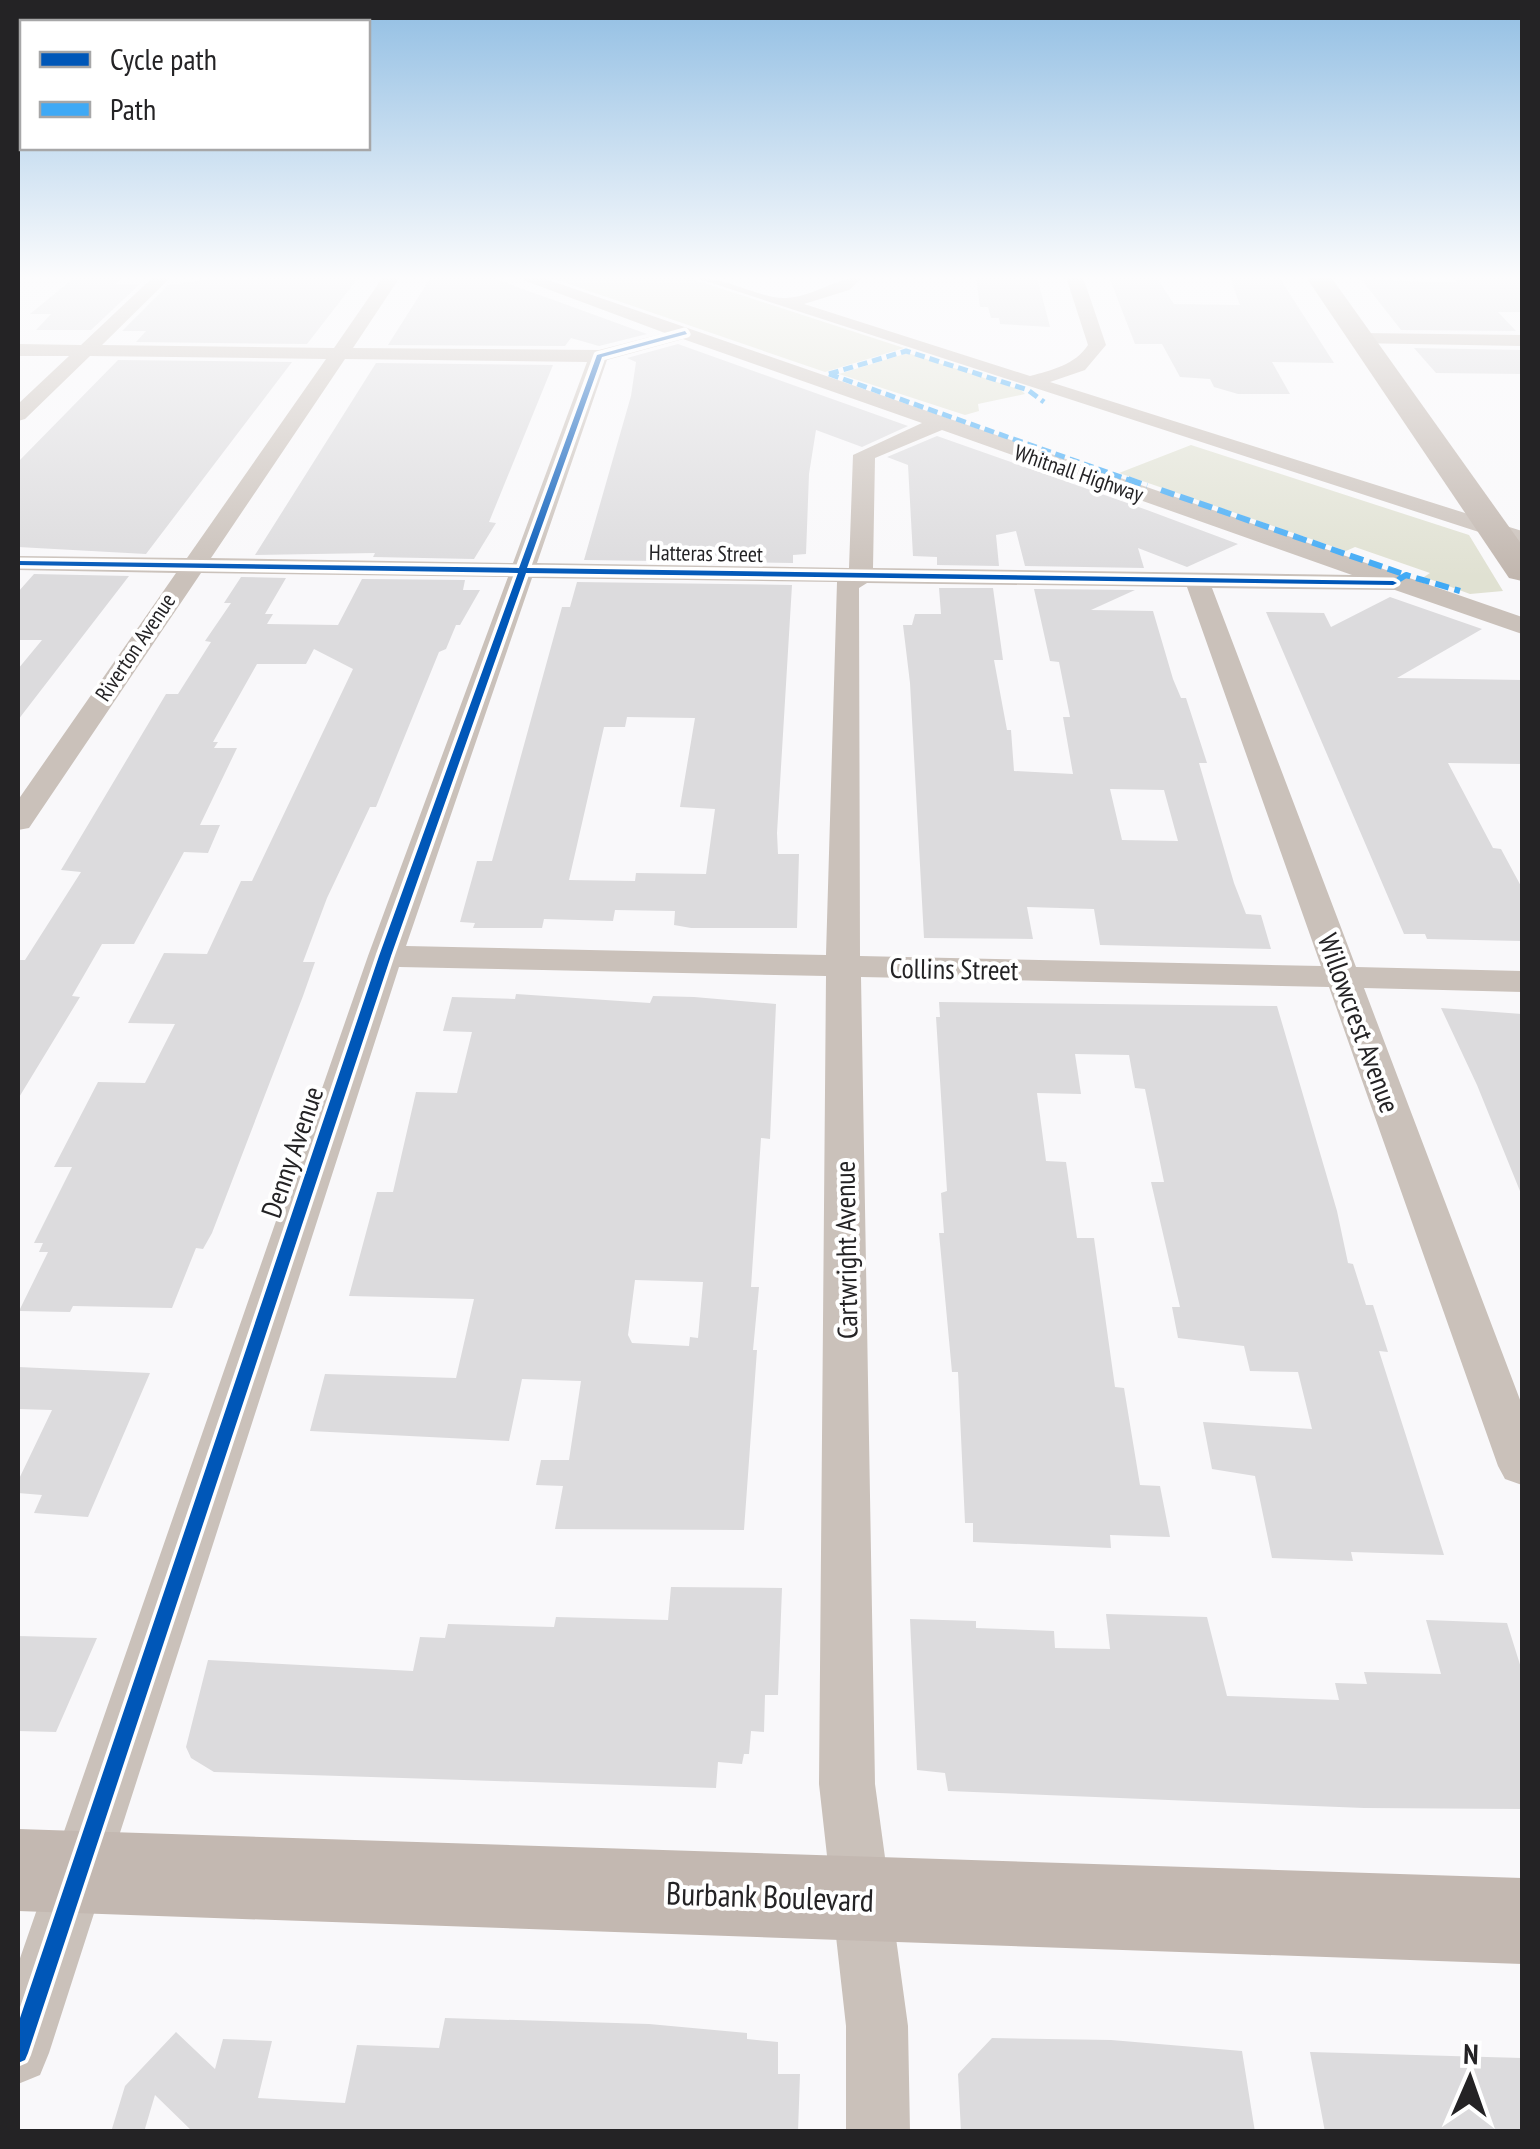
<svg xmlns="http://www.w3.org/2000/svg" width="1540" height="2149" viewBox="0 0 1540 2149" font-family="'PT Sans Narrow',sans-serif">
  <rect width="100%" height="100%" fill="#f9f8fa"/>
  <!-- green -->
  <path fill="#e0e1d2" d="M548 277H686L904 348 825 372Z
    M908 353 1021 390 1025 394 978 404 979 411 965 415 839 374Z
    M1191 445 1469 535 1503 591 1470 594 1424 577 1430 573 1355 547 1346 551 1119 473Z"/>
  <!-- building -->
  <path fill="#dcdbdd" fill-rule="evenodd" d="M75 277 123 278 116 284H140L91 330H36L51 314H30Z
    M359 277 307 344 136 342 146 331H122L168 285 212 279Z
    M431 277H490L647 334 599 346 571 338 565 346 388 345Z
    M976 277H1037L1050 327 1000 324 999 318H991L988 307H980Z
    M1109 277H1156L1174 304 1240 305 1230 277H1279L1334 363 1272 362 1290 394H1238L1214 387 1210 379 1180 377 1162 344H1135Z
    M1459 277 1522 279V312H1498L1516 331 1401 330 1362 280 1455 282Z
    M678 344 908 426 862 447 816 430 809 474 806 554 793 555V563L584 560 631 396 636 362 627 358Z
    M1414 348 1522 350V374L1436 373Z
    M118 360 292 362 146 554 18 547V462Z
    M376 363 553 365 489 522 496 523 474 559 373 557 375 553 255 555Z
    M937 436 1147 510 1238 544 1187 567 1138 548 1144 568 1025 566 1016 531 996 535 999 566 937 565V557L913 556 908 465 887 457Z
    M34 574 129 576 18 720V669L42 640H18V592Z
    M241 577 286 578 265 614H273L267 624 338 625 362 579 465 580 463 590H480L460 625H456L446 649 439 652 376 807H370L327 898 303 962H315L303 996 212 1233 203 1249 196 1248 172 1308 73 1306 70 1312 19 1311 48 1252H39L43 1243H34L72 1167H54L98 1082 145 1083 175 1024 128 1023 164 953 207 954 241 881H252L353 669 314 649 306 664H257L213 742H218L214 748H237L200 825H220L208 853 184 852 134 944H102L72 996 80 997 18 1099V960H25L81 872 61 870 166 694H178L211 642 205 641 231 603H224Z
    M577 582 792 585 777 833 778 854H799L797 928H691L674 925 675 911 615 910 613 921 544 919 542 928H473L475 923 460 922 477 861H492L562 607H570ZM627 717 695 718 680 807 715 809 706 874 636 873 635 881 569 880 604 727H625Z
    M939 588H993L1003 660H994L1007 730H1011L1014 771 1073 774 1063 717H1070L1059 662 1050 661 1034 589 1135 590 1091 610 1153 611 1173 679 1181 698H1186L1207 763H1199L1234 883 1246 914 1261 915 1271 949 1100 945 1094 909 1027 907 1033 939 924 938 910 683 903 625H912L915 614H941ZM1110 789 1164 790 1178 841 1122 840Z
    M1390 597 1482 629 1397 678 1522 680V764L1448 763 1493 848 1501 849 1522 888V941L1427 939 1425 934H1404L1266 612 1324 613 1331 627Z
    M516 994 650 1003 653 996 694 997 776 1004 770 1139 761 1138 751 1287H759L753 1350H757L744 1530 555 1529 563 1486 536 1485 541 1460H569L581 1381 522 1379 509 1441 310 1431 325 1374 456 1378 474 1299 349 1296 377 1192H393L416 1092 457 1093 472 1032 443 1031 452 997 515 999ZM635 1280 703 1282 698 1338 690 1337 689 1346 632 1343 628 1335Z
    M939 1002 1277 1006 1337 1211 1348 1263 1353 1264 1366 1305H1373L1388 1352 1379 1351 1444 1555 1351 1552 1353 1561 1272 1558 1255 1476 1212 1469 1203 1422 1312 1429 1298 1372 1250 1371 1244 1346 1178 1338 1172 1307H1180L1151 1182H1164L1145 1089 1135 1088 1129 1055 1075 1054 1081 1094 1037 1093 1046 1161 1066 1162 1077 1238H1094L1115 1387 1124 1388 1140 1485 1160 1486 1170 1537 1110 1535 1111 1548 973 1542V1523H965L958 1372H952L939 1233H944L941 1193 947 1191 936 1017H940Z
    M1441 1008 1522 1014V1196L1477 1085Z
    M18 1367 150 1373 88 1517 34 1513 42 1495 18 1493V1481L52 1410 18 1409Z
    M671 1587 782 1588 778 1695H765L764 1732 751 1731 749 1754H744L742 1764 718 1762 716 1788 214 1772 191 1758 186 1747 208 1660 413 1671 420 1637 445 1638 448 1624 554 1627 556 1617 668 1620Z
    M1106 1614 1207 1617 1227 1696 1339 1700 1335 1683 1367 1684 1364 1672 1441 1674 1426 1620 1507 1623 1522 1671V1809L1364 1808 948 1791 945 1773 917 1770 910 1619 976 1621V1628L1054 1631 1055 1648 1110 1649Z
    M18 1636 97 1638 56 1732 18 1731Z
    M445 2018 649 2024 747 2033V2039L778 2042V2074H800L798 2132H193L155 2095 144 2132H111L125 2086 176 2032 215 2069 223 2039 272 2041 258 2098 345 2103 357 2045 439 2048Z
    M992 2038 1111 2040 1242 2051 1255 2132H961L958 2074Z
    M1310 2052 1522 2058V2132H1325Z"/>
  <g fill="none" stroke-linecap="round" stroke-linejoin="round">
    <!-- street -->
    <path fill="#cac1ba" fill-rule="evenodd" d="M153 277H171L102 345 334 348 383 277H400L353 348 599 350 665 333 515 277H540L1522 617V634L1395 590 1212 588 1356 967 1522 971V992L1364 988 1522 1405V1485L1505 1479 1498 1466 1329 987 861 977 875 1784 908 2026 910 2132H846V2026L819 1784 826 976 399 967 49 2053 40 2075 18 2084V1964L368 956 508 577 201 573 29 828 18 830V800L176 573 18 570V556L187 558 326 359 90 356 25 419 18 421V404L69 356H18V344L81 345ZM683 339 922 423 853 455 849 568 537 563 607 360ZM345 359 587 362 513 563 211 558ZM942 430 1352 575 873 568 875 458ZM532 578 837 582 826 955 406 946ZM867 583 1187 587 1321 966 860 956 859 588Z
      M693 277C727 277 760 299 786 298 813 297 836 277 863 277L849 290 804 304 1030 376C1052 370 1075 365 1088 345L1066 277H1083L1106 345 1085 370 1050 382 1522 531V546Z
      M1362 333 1522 335V346L1355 343 1353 339Z"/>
    <!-- secondary -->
    <path fill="#c1b6ae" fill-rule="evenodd" d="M1306 277H1331L1522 545V581L1509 578Z"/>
    <!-- primary -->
    <path fill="#c3b8b1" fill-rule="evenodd" d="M18 1829 1522 1878V1964L18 1911Z"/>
    <!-- quiet-far1 -->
    <path stroke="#3fa9f5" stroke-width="5" stroke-dasharray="10 5" stroke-linecap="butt" d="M829 374 1135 482
      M829 374 906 351 1028 390 1044 402"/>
    <!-- quiet -->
    <path stroke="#3fa9f5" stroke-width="6" stroke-dasharray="14 6" stroke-linecap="butt" d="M1128 479 1147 486
      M1161 490 1406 575
      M1398 580 1406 575 1460 591"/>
    <!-- cycleway casing -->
    <g stroke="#fff" stroke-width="7">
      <path id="cycleway" d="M685 331 687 334 602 357 527 568 1393 581 1397 583 1393 585 526 573 391 956 28 2053 25 2060 18 2063V2024L379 956 518 573 18 565V561L519 568 597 355Z"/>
    </g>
    <!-- cycleway -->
    <use href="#cycleway" fill="#0057b8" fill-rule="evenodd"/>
  </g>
  <!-- sky -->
  <linearGradient id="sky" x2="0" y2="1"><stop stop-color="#91bee3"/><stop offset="0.48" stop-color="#fcfcfd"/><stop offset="1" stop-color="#fcfcfd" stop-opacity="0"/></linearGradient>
  <rect width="1540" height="578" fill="url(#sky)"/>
  <g text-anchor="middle" stroke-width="8" stroke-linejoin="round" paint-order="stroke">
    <!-- far-street labels -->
    <g font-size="22" fill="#242325" stroke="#fff">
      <text transform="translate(1079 473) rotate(19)" y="8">Whitnall Highway</text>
      <text transform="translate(706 553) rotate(1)" y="8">Hatteras Street</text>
      <text transform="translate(135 647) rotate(-56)" y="8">Riverton Avenue</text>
    </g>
    <!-- street labels -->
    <g font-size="28" fill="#242325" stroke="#fff">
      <text transform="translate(954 969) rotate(1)" y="10">Collins Street</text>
      <text transform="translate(1359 1023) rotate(70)" y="10">Willowcrest Avenue</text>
      <text transform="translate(292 1152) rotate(-71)" y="10">Denny Avenue</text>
      <text transform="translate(846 1250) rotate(-91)" y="10">Cartwright Avenue</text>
    </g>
    <!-- near-street labels -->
    <g font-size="32" fill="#242325" stroke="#fff">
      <text transform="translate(770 1897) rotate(2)" y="11">Burbank Boulevard</text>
    </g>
  </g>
  <!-- border -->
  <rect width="1540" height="2149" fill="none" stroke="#242325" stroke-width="40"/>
  <!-- legend -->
  <rect x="20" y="20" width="350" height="130" fill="#ffffff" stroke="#a7a7a8" stroke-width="2.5"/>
  <rect x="40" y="52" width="50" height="15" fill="#0057b8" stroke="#a7a7a8" stroke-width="2.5"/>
  <text x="110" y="70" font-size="30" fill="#242325">Cycle path</text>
  <rect x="40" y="102" width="50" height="15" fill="#3fa9f5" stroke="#a7a7a8" stroke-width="2.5"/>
  <text x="110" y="120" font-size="30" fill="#242325">Path</text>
  <!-- north arrow -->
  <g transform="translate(1470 2079) rotate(2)" stroke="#ffffff" stroke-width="8" paint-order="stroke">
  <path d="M0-8L18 38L0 25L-18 38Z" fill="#242325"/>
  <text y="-15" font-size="28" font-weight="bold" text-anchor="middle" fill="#242325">N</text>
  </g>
</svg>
